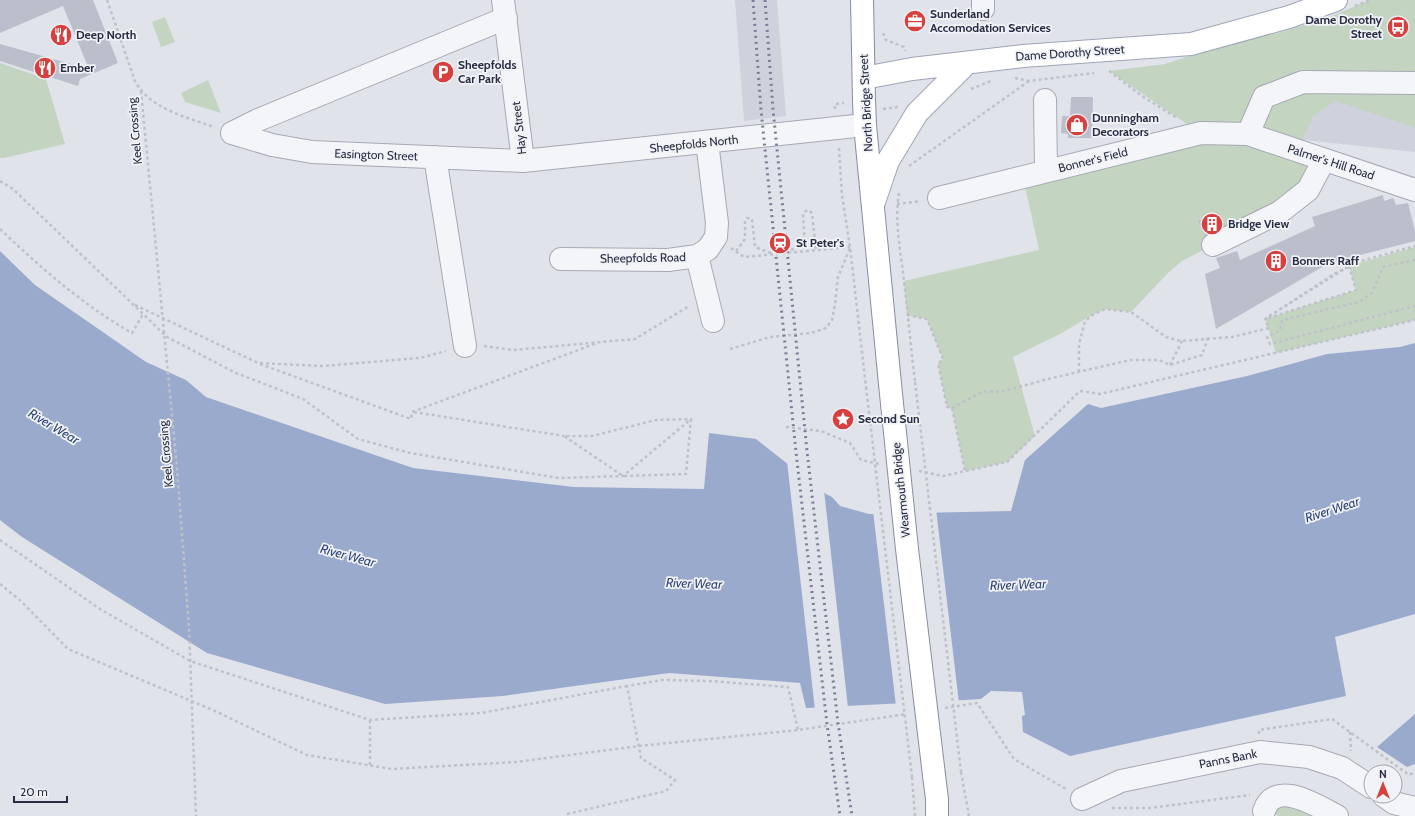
<svg xmlns="http://www.w3.org/2000/svg" width="1415" height="816" viewBox="0 0 1415 816" font-family="Cabin,sans-serif">
  <rect width="100%" height="100%" fill="#e1e3eb"/>
  <!-- built -->
  <path fill="#cfd2dd" d="M735 0H777L786 116 744 121Z
    M1415 83V152L1248 134 1264 97Z"/>
  <!-- green -->
  <path fill="#c3d5c1" d="M1370 0H1415V128L1336 101 1313 116 1298 151 1324 160 1308 190 1225 227 1218 212 1199 221 1205 236 1213 245 1182 261 1168 273 1131 312 1105 309 1094 314 1060 334 1013 357 1035 436 1007 462 965 471 952 409 947 407 938 364 943 359 927 319 907 315 904 281 1039 250 1023 177 1200 133 1109 71 1165 64 1216 47 1278 33 1332 16Z
    M165 17 175 42 161 47 152 22Z
    M0 63 46 79 65 144 4 158H0Z
    M208 80 221 113 185 102 181 93Z
    M1415 247V320L1276 353 1265 319 1356 290 1349 266Z
    M1271 799 1337 816H1279L1264 811Z"/>
  <!-- water -->
  <path fill="#9aaacd" d="M0 251 35 285 146 362 186 380 206 397 413 468 574 487 704 489 709 433 756 439 826 494 832 497 840 506 869 514 1011 511 1025 460 1088 404 1101 408 1247 376 1327 354 1400 347 1415 343V614L1335 637 1346 696 1070 756 1023 732 1022 716 1025 715 1022 692 991 691 981 699 965 700 806 708 800 683 669 673 503 696 385 704 207 653 22 537 0 520Z
    M1415 714V764L1407 767 1377 747Z"/>
  <!-- pier -->
  <path fill="#e1e3eb" d="M787 461 824 490 848 708 815 710Z
    M936 509 959 703 896 706 873 511Z"/>
  <!-- building -->
  <path fill="#bbbecb" d="M0 0H93L118 63 80 79 78 86 0 61V44L89 69 63 6 0 33Z
    M1071 97H1093L1092 138H1068V134L1061 133 1062 116H1070Z
    M1383 195 1384 201 1393 198 1396 205 1408 203 1415 231V241L1329 263 1216 329 1205 274 1220 268 1216 258 1237 251 1240 260 1315 226 1312 217Z
    M1218 212 1225 225 1205 236 1198 221Z"/>
  <g fill="none" stroke-linecap="round" stroke-linejoin="round">
    <!-- minor casing -->
    <g stroke="#a6a9b5" stroke-width="24">
      <path id="minor" d="M503 0 523 161
        M983 9V0
        M1045 100 1046 171
        M232 133 272 145 312 152 523 161 865 125
        M232 133 258 120 506 18
        M1248 134 1264 97 1303 82 1415 83
        M435 157 465 346
        M939 198 1201 133 1248 134 1415 190
        M1213 245 1280 212 1308 190 1324 160
        M697 256 713 321
        M561 259 668 260 697 256 708 249 716 237 717 223 707 142
        M1384 796 1394 803 1415 808
        M1082 799 1121 781 1260 752 1309 757 1342 768 1371 787
        M1264 811C1275 778 1317 806 1337 816"/>
    </g>
    <!-- major casing -->
    <g stroke="#9fa5b7" stroke-width="24">
      <path id="major" d="M864 78 912 69 1023 56 1191 44 1289 17 1336 0
        M873 205 888 161 917 113 967 63"/>
    </g>
    <!-- highway casing -->
    <g stroke="#878da2" stroke-width="24">
      <path id="highway" d="M862 0 864 100 865 125 890 384
        M934 775 937 799V816"/>
    </g>
    <!-- path -->
    <path stroke="#bfc1c9" stroke-width="2.5" stroke-dasharray="3 3" stroke-linecap="butt" d="M107 0 135 81C150 109 186 117 214 127
      M1355 6 1370 0
      M883 33 886 40 904 47 905 51
      M1109 71 1142 96 1177 118
      M1015 78 1029 81 1094 73
      M971 89 991 81
      M835 109V104L844 103
      M883 109 898 107
      M839 148 842 195 850 247 866 387
      M909 166 1029 81
      M0 181 13 189 167 337 236 373 303 399 358 439 410 453 559 478 623 476 691 419
      M899 193C894 223 901 252 904 281 908 315 911 348 915 382
      M897 204 921 201
      M0 229C41 268 83 305 132 333L143 314
      M731 248 744 257 850 247
      M791 250 805 244 803 216 804 212 808 210 812 213 816 250
      M736 251 745 239V221L747 218 752 219 755 247 771 253
      M1415 260 1383 267 1372 293 1359 302 1282 320 1280 330 1267 337 1270 344 1415 306
      M1349 266 1356 290 1265 319Z
      M135 305 258 363 322 366 420 358 446 351
      M907 315 927 319 943 359 938 364 947 407 952 408 965 471
      M484 346 513 350 635 339 689 306
      M730 349 770 337 811 333 826 328 832 320 835 304 838 277 850 248
      M260 364 411 419 412 412 597 343
      M1170 365 1182 341
      M1079 372V344L1085 321 1094 314 1105 309 1131 312 1166 337 1181 341 1232 337 1269 328 1265 319 1334 274 1361 261 1415 246
      M952 408 984 391 1000 392 1048 379 1130 360H1159L1170 365 1202 355 1208 338H1207
      M414 412 564 436
      M691 419 686 474 623 476 564 436H592L656 420Z
      M786 427 821 431 850 443 861 460 879 464
      M919 471 943 476 1007 462 1080 391 1100 394 1415 320
      M0 540 100 609 190 661 370 720 481 713 627 686
      M0 584 21 601 68 649 215 711 307 755 392 769 516 762 639 746 798 730 907 714
      M945 708 977 703 1014 759 1066 789
      M370 720V766
      M1350 732 1351 751
      M1259 734V730L1332 719 1409 775 1415 772
      M961 772 969 816
      M912 777 915 816
      M1112 808H1150L1250 795
      M567 814 666 791 675 780 641 758 627 686 662 680 710 681 788 687 798 730"/>
    <!-- minor -->
    <use href="#minor" stroke="#f4f5f8" stroke-width="22"/>
    <!-- major -->
    <use href="#major" stroke="#fff" stroke-width="22"/>
    <!-- highway -->
    <use href="#highway" stroke="#fff" stroke-width="22"/>
    <!-- rail -->
    <path stroke="#797f95" stroke-width="3" stroke-dasharray="2 4" stroke-linecap="butt" d="M753 0 761 110 796 452 827 724 840 816
      M765 0 773 109 807 451 838 723 852 816"/>
    <!-- highway-bridge casing -->
    <g stroke="#878da2" stroke-width="24" stroke-linecap="butt">
      <path id="highway-bridge" d="M890 384 907 549 934 775"/>
    </g>
    <!-- path-bridge -->
    <path stroke="#bfc1c9" stroke-width="2.5" stroke-dasharray="3 3" stroke-linecap="butt" d="M141 91 177 468 189 628 196 816
      M915 382 961 772
      M866 387 912 777"/>
    <!-- highway-bridge -->
    <use href="#highway-bridge" stroke="#fff" stroke-width="22"/>
  </g>
  <!-- icons -->
  <defs>
    <g id="office-disc" transform="scale(1.15)"><circle r="9.5" fill="#d7403e" stroke="#f1f3f8"/><path d="M-6-3h4V-5.5h4V-3h4V5H-6ZM-1-4.5V-3h2v-1.5ZM-6 0V1H6V0Z" fill="#fff"/></g>
    <g id="bus-disc" transform="scale(1.15)"><circle r="9.5" fill="#d7403e" stroke="#f1f3f8"/><path d="M-5-6H5V4H4V6H2V4H-2V6H-4V4H-5ZM-3.5-4V0h7V-4ZM-3.5 1.2v1.5H-2V1.2ZM2 1.2v1.5H3.5V1.2Z" fill="#fff"/></g>
    <g id="restaurant-disc" transform="scale(1.15)"><circle r="9.5" fill="#d7403e" stroke="#f1f3f8"/><path d="M-5-6h1v4h1v-4h1v4h1v-4h1v5L-1.5 .5V6h-2V.5L-5-1ZM5-6V6H3V1.5H1.5Q1.5-4 5-6Z" fill="#fff"/></g>
    <g id="parking-disc" transform="scale(1.15)"><circle r="9.5" fill="#d7403e" stroke="#f1f3f8"/><path d="M-3.5-5.5H1a3.5 3.5 0 0 1 0 7H-1V5.5H-3.5ZM-1-3.4V-.6H.8a1.4 1.4 0 0 0 0-2.8Z" fill="#fff"/></g>
    <g id="shop-disc" transform="scale(1.15)"><circle r="9.5" fill="#d7403e" stroke="#f1f3f8"/><path d="M-5-2.5h2.3a2.7 3.5 0 0 1 5.4 0H5L5.5 6h-11ZM-1.5-2.5h3a1.5 2.3 0 0 0-3 0Z" fill="#fff"/></g>
    <g id="building-disc" transform="scale(1.15)"><circle r="9.5" fill="#d7403e" stroke="#f1f3f8"/><path d="M-4-6H4V6H1V3H-1V6H-4ZM-2.5-4.3h1.7v1.8h-1.7ZM.8-4.3h1.7v1.8H.8ZM-2.5-1h1.7V.8h-1.7ZM.8-1h1.7V.8H.8Z" fill="#fff"/></g>
    <g id="station-disc" transform="scale(1.15)"><circle r="9.5" fill="#d7403e" stroke="#f1f3f8"/><path d="M-3-6H3Q5-6 5-4V2Q5 4 3 4L4.5 6H3L1.5 4h-3L-3 6H-4.5L-3 4Q-5 4-5 2V-4Q-5-6-3-6ZM-3.5-4v3h7v-3ZM-3.5 1v1.5H-2V1ZM2 1v1.5H3.5V1Z" fill="#fff"/></g>
    <g id="sight-disc" transform="scale(1.15)"><circle r="9.5" fill="#d7403e" stroke="#f1f3f8"/><path d="M0-6L1.8-2.2L6-1.7L2.9 1.2L3.7 5.4L0 3.3L-3.7 5.4L-2.9 1.2L-6-1.7L-1.8-2.2Z" fill="#fff"/></g>
  </defs>
  <g fill-rule="evenodd">
    <use href="#office-disc" x="915" y="21"/>
    <use href="#bus-disc" x="1398" y="27"/>
    <use href="#restaurant-disc" x="61" y="35"/>
    <use href="#restaurant-disc" x="45" y="68"/>
    <use href="#parking-disc" x="443" y="72"/>
    <use href="#shop-disc" x="1077" y="125"/>
    <use href="#building-disc" x="1212" y="224"/>
    <use href="#station-disc" x="780" y="243"/>
    <use href="#building-disc" x="1276" y="261"/>
    <use href="#sight-disc" x="843" y="419"/>
  </g>
  <g text-anchor="middle" stroke-width="3.5" stroke-linejoin="round" paint-order="stroke">
    <!-- poi labels -->
    <g font-size="12" font-weight="bold" fill="#282d43" stroke="#f1f3f8" text-anchor="start">
      <text x="930" y="18">Sunderland<tspan x="930" dy="14">Accomodation Services</tspan></text>
      <text x="1382" y="24" text-anchor="end">Dame Dorothy<tspan x="1382" dy="14">Street</tspan></text>
      <text x="76" y="39">Deep North</text>
      <text x="458" y="69">Sheepfolds<tspan x="458" dy="14">Car Park</tspan></text>
      <text x="60" y="72">Ember</text>
      <text x="1092" y="122">Dunningham<tspan x="1092" dy="14">Decorators</tspan></text>
      <text x="1228" y="228">Bridge View</text>
      <text x="796" y="247">St Peter's</text>
      <text x="1292" y="265">Bonners Raff</text>
      <text x="858" y="423">Second Sun</text>
    </g>
    <!-- street labels -->
    <g font-size="12" fill="#282d43" stroke="#f1f3f8">
      <text transform="translate(1070 53) rotate(-4)" y="4">Dame Dorothy Street</text>
      <text transform="translate(866 103) rotate(-93)" y="4">North Bridge Street</text>
      <text transform="translate(519 128) rotate(-97)" y="4">Hay Street</text>
      <text transform="translate(135 131) rotate(-95)" y="4">Keel Crossing</text>
      <text transform="translate(694 144) rotate(-6)" y="4">Sheepfolds North</text>
      <text transform="translate(376 155) rotate(2)" y="4">Easington Street</text>
      <text transform="translate(1093 160) rotate(-14)" y="4">Bonner's Field</text>
      <text transform="translate(1331 162) rotate(18)" y="4">Palmer's Hill Road</text>
      <text transform="translate(643 258) rotate(-1)" y="4">Sheepfolds Road</text>
      <text transform="translate(166 454) rotate(-95)" y="4">Keel Crossing</text>
      <text transform="translate(901 490) rotate(-96)" y="4">Wearmouth Bridge</text>
      <text transform="translate(1228 759) rotate(-11)" y="4">Panns Bank</text>
    </g>
    <!-- water labels -->
    <g font-size="13" font-style="italic" fill="#2f447a" stroke="#f1f3f8">
      <text transform="translate(54 426) rotate(31)" y="5">River Wear</text>
      <text transform="translate(1332 509) rotate(-18)" y="5">River Wear</text>
      <text transform="translate(348 555) rotate(15)" y="5">River Wear</text>
      <text transform="translate(694 583) rotate(2)" y="5">River Wear</text>
      <text transform="translate(1018 584) rotate(-2)" y="5">River Wear</text>
    </g>
  </g>
  <!-- north arrow -->
  <g transform="translate(1383 784)"><circle r="19" fill="#f1f3f8" stroke="#a1a4b0"/>
  <path d="M0-3L7 15L0 10L-7 15Z" fill="#d7403e"/>
  <text y="-6" font-size="11" font-weight="bold" text-anchor="middle" fill="#282d43">N</text>
  </g>
  <!-- scale -->
  <path d="M14 796v6h53v-6" fill="none" stroke="#282d43" stroke-width="2"/>
  <text x="20" y="796" font-size="12" fill="#282d43" stroke="#f1f3f8" stroke-width="3" paint-order="stroke">20 m</text>
</svg>
